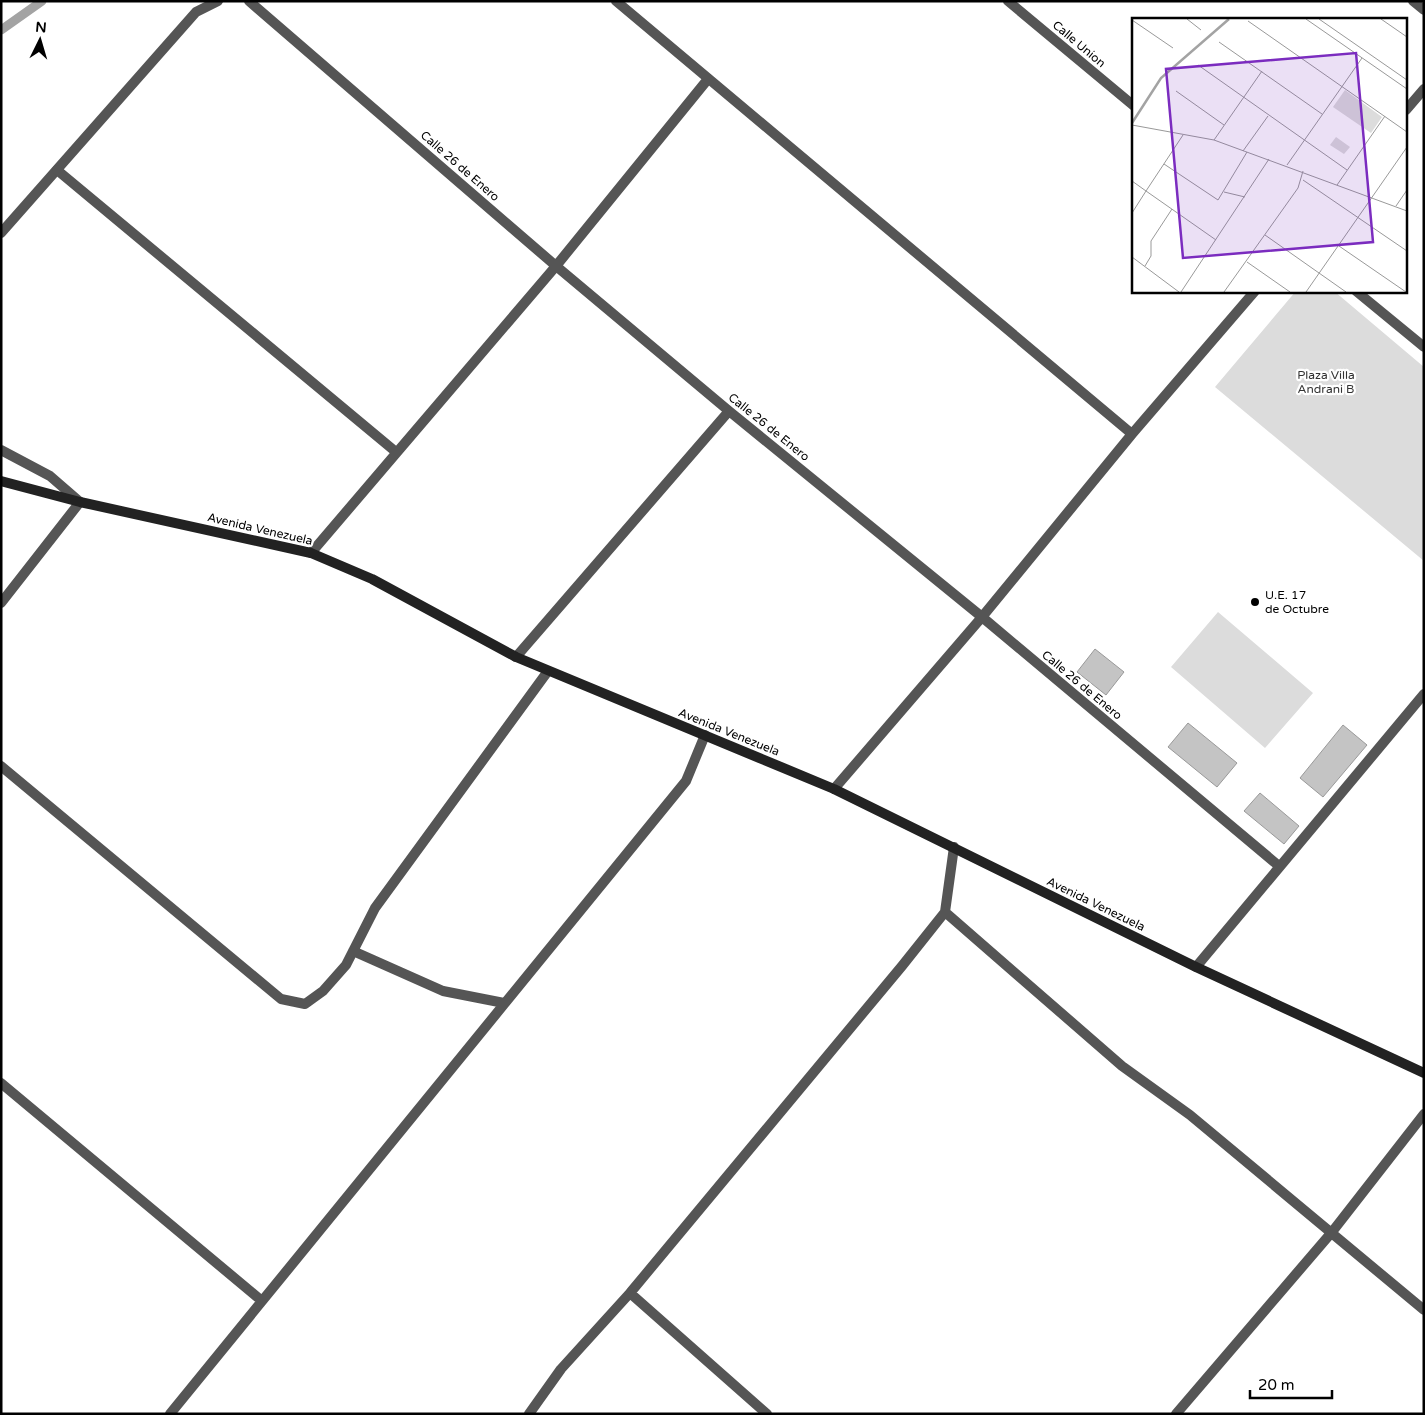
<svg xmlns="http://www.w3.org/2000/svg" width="1425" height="1415" viewBox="0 0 1425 1415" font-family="'Varela Round',sans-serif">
  <rect width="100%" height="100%" fill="#fff"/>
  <!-- green -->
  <path fill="#dcdcdc" d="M1296 291H1334L1424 367V561L1215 387Z
    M1218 612 1313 693 1265 748 1171 667Z"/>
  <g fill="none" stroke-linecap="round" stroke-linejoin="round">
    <!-- stream -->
    <path stroke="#a3a3a3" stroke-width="9" d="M1 30 42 1"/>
  </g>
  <!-- building -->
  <path fill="#c4c4c4" stroke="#999" d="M1095 649 1124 672 1106 695 1077 672Z
    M1188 723 1237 763 1217 787 1168 747Z
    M1343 725 1367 745 1323 797 1300 778Z
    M1260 793 1299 826 1284 844 1244 811Z"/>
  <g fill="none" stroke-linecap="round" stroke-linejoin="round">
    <!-- lane -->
    <path stroke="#555" stroke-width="10" d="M1 233 196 12 218 1
      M1 450 50 476 80 502"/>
    <!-- street -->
    <path stroke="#555" stroke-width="10" d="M249 1 556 266 729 411 982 617 1279 866
      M616 1 1132 434
      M1008 1 1134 106
      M1413 1 1424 10
      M1406 110 1424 89
      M57 170 396 452
      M1356 291 1424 347
      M311 553 556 266 708 79
      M1 603 80 502
      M516 657 729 411
      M1 766 281 999 305 1004 323 991 346 965 375 908 548 671
      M834 789 982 617 1132 434 1255 291
      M945 912 1122 1066 1190 1115 1424 1310
      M353 951 443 991 504 1003
      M1196 967 1424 694
      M1 1083 262 1301
      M630 1293 767 1414
      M170 1414 686 781 705 735
      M529 1414 561 1369 630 1293 902 966 945 912 954 847
      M1176 1414 1332 1232 1424 1114"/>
    <!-- secondary -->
    <path stroke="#222" stroke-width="10" d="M1 481 80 502 311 553 372 579 516 657 834 789 1196 967 1424 1073"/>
  </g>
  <!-- markers -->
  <circle fill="#000" stroke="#fff" stroke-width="2" cx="1255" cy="602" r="5"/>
  <g text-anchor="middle" stroke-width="4.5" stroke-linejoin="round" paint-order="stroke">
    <!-- street labels -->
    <g font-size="12" fill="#000" stroke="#fff">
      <text transform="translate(1079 44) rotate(40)" y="4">Calle Union</text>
      <text transform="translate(460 166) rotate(41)" y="4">Calle 26 de Enero</text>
      <text transform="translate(769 427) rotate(39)" y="4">Calle 26 de Enero</text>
      <text transform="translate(260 529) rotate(13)" y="4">Avenida Venezuela</text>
      <text transform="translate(1082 685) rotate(40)" y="4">Calle 26 de Enero</text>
      <text transform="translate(729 732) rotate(22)" y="4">Avenida Venezuela</text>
      <text transform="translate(1096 904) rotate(26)" y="4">Avenida Venezuela</text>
    </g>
    <!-- park labels -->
    <g font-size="12" fill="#333" stroke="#fff">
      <text x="1326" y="379">Plaza Villa<tspan x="1326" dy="14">Andrani B</tspan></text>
    </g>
    <!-- poi labels -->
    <g font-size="12" fill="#000" stroke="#fff" text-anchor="start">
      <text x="1265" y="599">U.E. 17<tspan x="1265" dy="14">de Octubre</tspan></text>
    </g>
  </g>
  <!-- overview -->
  <g transform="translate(1132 18)">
    <rect width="275" height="275" fill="#fff"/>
    <path d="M213 72 250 99 239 115 201 89ZM204 119 218 129 212 136 198 127Z" fill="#dcdcdc"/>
    <path fill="none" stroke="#a3a3a3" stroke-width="2.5" d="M0 105 29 60 97 1"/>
    <path fill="none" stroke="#999" stroke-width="1" d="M55 1 69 12M174 1 275 71M187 1 275 62M249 1 275 19M0 2 41 30M116 3 275 114M87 24 190 96M66 47 215 152M44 73 92 107M0 107 82 122 275 193M51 117 14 173 84 222M82 122 130 53M111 133 136 98M32 146 86 182 115 134M155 147 230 40M171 162 275 233M0 163 14 173 0 195M205 167 253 98M92 174 113 179M264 188 275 172M133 217 214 274M207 228 274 274M0 239 47 274M115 244 158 274M13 248 19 238V223L40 191M49 274 137 141M92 274 166 170 171 153M174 274 275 129"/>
    <path fill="#7b2cbf" fill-opacity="0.15" stroke="#7b2cbf" stroke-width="2.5" d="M224 35 241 224 51 240 34 51Z"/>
    <rect width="275" height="275" fill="none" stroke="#000" stroke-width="2.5"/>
  </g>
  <!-- border -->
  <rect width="1425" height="1415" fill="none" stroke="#000000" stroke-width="5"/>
  <!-- north arrow -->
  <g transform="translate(40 40) rotate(5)" stroke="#ffffff" stroke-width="4" paint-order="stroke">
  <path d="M0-4L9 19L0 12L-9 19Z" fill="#000000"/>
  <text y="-8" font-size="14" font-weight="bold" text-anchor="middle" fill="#000000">N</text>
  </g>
  <!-- scale -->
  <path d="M1250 1390v8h82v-8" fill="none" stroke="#000000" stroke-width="2.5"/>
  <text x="1258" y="1390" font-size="15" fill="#000000" stroke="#ffffff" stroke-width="4" paint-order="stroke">20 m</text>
</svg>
